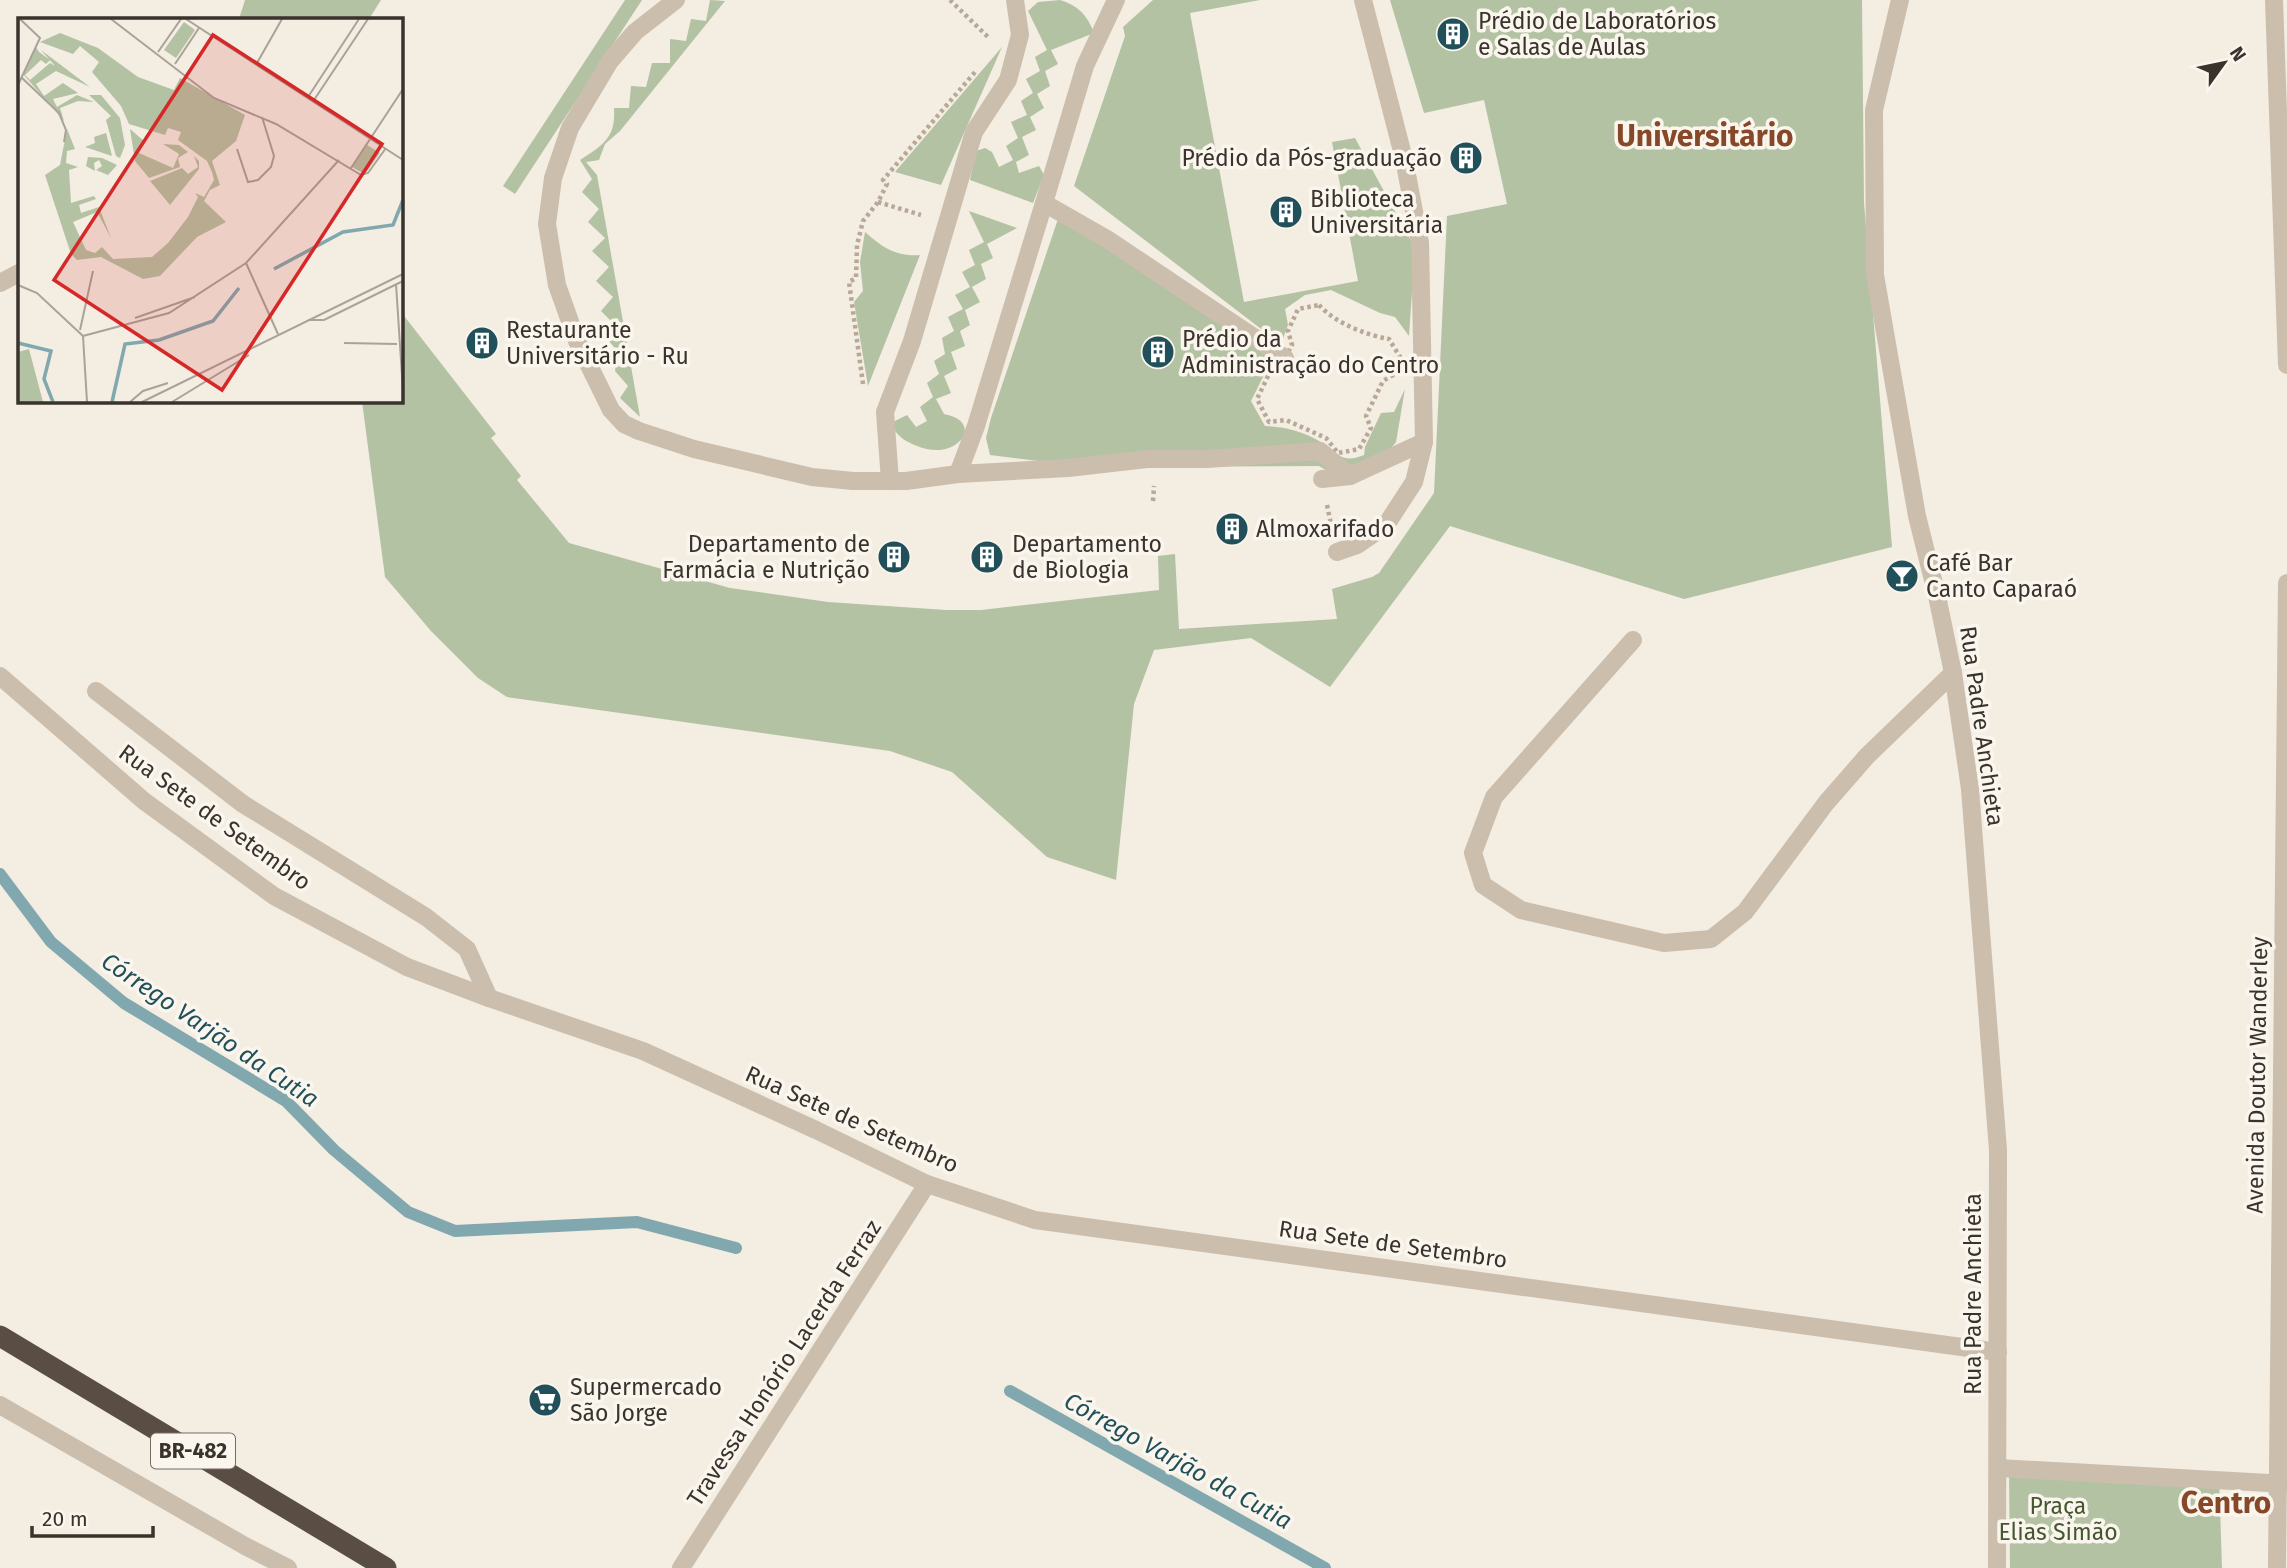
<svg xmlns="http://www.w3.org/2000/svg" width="2287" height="1568" font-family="'Fira Sans',sans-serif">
  <rect width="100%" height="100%" fill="#f3ede2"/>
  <g fill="#b3c2a2">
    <path d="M245 0H381L369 19H239Z"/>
    <path d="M625 0H642L515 194 503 186Z"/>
    <path d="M710 0 725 1 620 131 605 144 599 160 586 162 597 175 640 417 620 398 628 386 615 371 617 355H622L623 348H615L607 339 618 328 601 311 613 297 596 281 609 267 592 251 605 238 588 222 599 209 582 192 592 179 580 160C603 145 616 138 614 108H629L631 86 646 87 652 63H670V39L686 41 691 19 706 21Z"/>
    <path d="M1060 0C1078 5 1088 16 1094 33L1051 50 1058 64 1045 71 1050 86 1037 94 1044 108 1030 117 1036 130 1022 137 1029 155 1016 162 1019 173 1039 166 1044 175 1033 203 970 180 976 151 985 148 992 152 999 167 1013 160 1006 146 1018 138 1011 122 1027 115 1021 101 1033 93 1026 79 1040 71 1035 57 1047 50 1028 11 1038 2Z"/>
    <path d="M1153 0H1260L1190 13 1244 302 1358 281 1332 142 1355 138 1415 248 1409 336 1395 317 1380 313 1331 290 1305 295 1285 309 1288 325 1281 344 1074 186 1125 36 1123 27Z"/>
    <path d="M1390 0H1862L1864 203 1892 547 1684 599 1450 526 1330 687 1251 638 1154 650 1134 704 1116 880 1047 857 952 772 890 751 507 697 478 678 431 631 385 577 362 401H401V312L496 434 491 438 521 476 517 480 569 543 730 588 828 602 946 610H981L1159 590 1158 556 1175 554 1179 629 1337 619 1332 589 1372 577 1379 573 1434 493 1447 216 1507 204 1484 100 1424 113Z"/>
    <path d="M1002 47 941 185 895 172Z"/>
    <path d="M1061 210 1280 362 1276 369 1265 373 1251 401 1265 426C1284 427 1302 431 1319 441 1338 451 1339 465 1364 455L1365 447 1381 413 1394 412 1405 389 1396 442 1382 459 1343 480 1319 466 1087 467 990 455 986 438 991 418Z"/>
    <path d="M969 211 1017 228 987 244 993 258 981 264 986 279 972 287 980 302 965 310 970 325 960 331 965 346 951 352 957 369 944 376 951 393 936 399 944 414C987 422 956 463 917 446 905 441 898 437 892 426L895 421 907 415 916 427 927 421 920 407 933 397 927 383 939 374 934 361 945 354 942 338 954 331 948 317 963 309 955 295 970 287 962 272 975 265 969 250 984 242Z"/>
    <path d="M865 232C882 247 896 257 920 255L868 386 854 302 863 291 860 262Z"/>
    <path d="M2009 1469 2219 1477 2222 1568H2010Z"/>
  </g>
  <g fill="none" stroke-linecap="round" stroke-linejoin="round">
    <g stroke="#81a8af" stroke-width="12">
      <path d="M0 874 51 942 124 1003 286 1101 334 1150 408 1212 455 1231 637 1222 736 1248"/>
      <path d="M1010 1391 1325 1568"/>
    </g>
    <g stroke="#b7a898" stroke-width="4.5" stroke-dasharray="3.5 3.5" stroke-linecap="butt">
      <path d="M950 0 988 37"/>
      <path d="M878 202 921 215"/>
      <path d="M1319 305C1335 323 1366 335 1389 339L1400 357 1393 375 1383 381 1366 416 1371 428 1359 449 1338 453 1326 438 1286 420 1269 422 1257 399 1269 374 1285 358 1292 345 1288 331 1298 309Z"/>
      <path d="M863 384 849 282 856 278 857 245 863 221 878 202 887 184 883 180 975 72"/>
      <path d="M1153 501 1154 486"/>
      <path d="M1327 505 1331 524"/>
    </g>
    <g stroke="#cbbead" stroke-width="18">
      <path d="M676 0 635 32 610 61 570 128 553 178 547 224 557 285 577 341 611 410 624 424 639 431 694 449 812 477 853 481H906L958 474"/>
      <path d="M1116 0 1085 66 1044 203 1107 239 1285 358"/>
      <path d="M1900 0 1874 110 1875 275 1917 516 1937 596 1953 673 1970 789 1998 1150 1997 1568"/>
      <path d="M2274 0 2287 365"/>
      <path d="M1044 203 976 426 958 474 1068 468 1147 459H1207L1320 451 1350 476"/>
      <path d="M0 283 19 273"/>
      <path d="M1322 479 1350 476 1424 442"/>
      <path d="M890 481 885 412 912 341 974 132 1008 80 1020 35 1015 0"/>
      <path d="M1337 552 1357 545 1386 525 1414 482 1424 442 1420 243 1404 159 1363 0"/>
      <path d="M1633 640 1494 797 1473 853 1483 885 1521 910 1664 943 1711 939 1745 912 1826 803 1867 756 1953 673"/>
      <path d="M0 676 144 801 274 896 407 967 489 998 643 1051 816 1130 927 1184 1035 1220 1998 1352"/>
      <path d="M96 691 243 804 426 917 467 949 489 998"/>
      <path d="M0 1405 245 1546 288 1568"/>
      <path d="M1998 1468 2287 1484"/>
      <path d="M681 1568 927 1184"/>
      <path d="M2277 1568 2287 583"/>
    </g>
    <path stroke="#5a4d43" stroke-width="21" d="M0 1336 386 1568"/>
  </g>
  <defs>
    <symbol id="building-disc" viewBox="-11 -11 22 22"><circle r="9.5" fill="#22505a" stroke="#faf6ee"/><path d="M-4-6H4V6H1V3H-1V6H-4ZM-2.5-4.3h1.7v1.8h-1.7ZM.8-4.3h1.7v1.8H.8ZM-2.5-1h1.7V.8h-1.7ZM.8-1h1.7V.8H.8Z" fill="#fff"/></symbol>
    <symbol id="bar-disc" viewBox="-11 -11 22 22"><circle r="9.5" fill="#22505a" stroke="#faf6ee"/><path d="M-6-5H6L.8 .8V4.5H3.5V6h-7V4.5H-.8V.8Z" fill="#fff"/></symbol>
    <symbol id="supermarket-disc" viewBox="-11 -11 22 22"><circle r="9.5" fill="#22505a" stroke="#faf6ee"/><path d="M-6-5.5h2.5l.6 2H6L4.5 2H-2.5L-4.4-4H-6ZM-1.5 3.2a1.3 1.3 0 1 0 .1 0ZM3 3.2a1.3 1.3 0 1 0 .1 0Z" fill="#fff"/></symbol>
  </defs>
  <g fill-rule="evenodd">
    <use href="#building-disc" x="1434" y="15" width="38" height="38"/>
    <use href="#building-disc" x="1447" y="139" width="38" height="38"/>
    <use href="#building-disc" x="1267" y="193" width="38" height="38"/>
    <use href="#building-disc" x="463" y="324" width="38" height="38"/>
    <use href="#building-disc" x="1139" y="333" width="38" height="38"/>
    <use href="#building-disc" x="1213" y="510" width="38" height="38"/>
    <use href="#building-disc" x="875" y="538" width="38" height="38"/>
    <use href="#building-disc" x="968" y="538" width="38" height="38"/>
    <use href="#bar-disc" x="1883" y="557" width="38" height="38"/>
    <use href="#supermarket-disc" x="526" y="1381" width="38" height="38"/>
  </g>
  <g text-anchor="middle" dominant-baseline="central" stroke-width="7" stroke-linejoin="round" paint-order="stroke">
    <rect fill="#faf6ee" stroke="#746d66" stroke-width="2" x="151" y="1433.5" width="84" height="35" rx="5"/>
    <g font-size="21" font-weight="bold" fill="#3a322c">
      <text x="193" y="1451">BR-482</text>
    </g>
    <g font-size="23" fill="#3a322c" stroke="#faf6ee" text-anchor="start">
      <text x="1478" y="21">Prédio de Laboratórios<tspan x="1478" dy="26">e Salas de Aulas</tspan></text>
      <text x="1442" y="158" text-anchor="end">Prédio da Pós-graduação</text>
      <text x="1310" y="199">Biblioteca<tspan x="1310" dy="26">Universitária</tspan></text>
      <text x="506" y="330">Restaurante<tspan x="506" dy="26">Universitário - Ru</tspan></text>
      <text x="1182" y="339">Prédio da<tspan x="1182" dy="26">Administração do Centro</tspan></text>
      <text x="1256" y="529">Almoxarifado</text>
      <text x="870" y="544" text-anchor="end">Departamento de<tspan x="870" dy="26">Farmácia e Nutrição</tspan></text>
      <text x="1012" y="544">Departamento<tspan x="1012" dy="26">de Biologia</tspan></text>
      <text x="1926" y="563">Café Bar<tspan x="1926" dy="26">Canto Caparaó</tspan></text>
      <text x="570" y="1387">Supermercado<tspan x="570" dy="26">São Jorge</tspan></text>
    </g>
    <g font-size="23" fill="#3a322c" stroke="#faf6ee">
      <text transform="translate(1982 726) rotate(82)">Rua Padre Anchieta</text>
      <text transform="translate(215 817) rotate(36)">Rua Sete de Setembro</text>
      <text transform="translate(2257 1075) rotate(-89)">Avenida Doutor Wanderley</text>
      <text transform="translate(852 1119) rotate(24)">Rua Sete de Setembro</text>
      <text transform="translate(1393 1244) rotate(8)">Rua Sete de Setembro</text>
      <text transform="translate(1973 1294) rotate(-90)">Rua Padre Anchieta</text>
      <text transform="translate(784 1363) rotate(-57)">Travessa Honório Lacerda Ferraz</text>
    </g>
    <g font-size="23" fill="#455730" stroke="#faf6ee">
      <text x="2058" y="1506">Praça<tspan x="2058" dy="26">Elias Simão</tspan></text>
    </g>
    <g font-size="24" font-style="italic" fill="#22505a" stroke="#faf6ee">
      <text transform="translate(210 1030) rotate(34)">Córrego Varjão da Cutia</text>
      <text transform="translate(1178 1461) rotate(29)">Córrego Varjão da Cutia</text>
    </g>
    <g font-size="30" font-weight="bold" fill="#864828" stroke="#faf6ee">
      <text x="1705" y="136">Universitário</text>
      <text x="2226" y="1503">Centro</text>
    </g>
  </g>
  <g transform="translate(18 18)">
    <rect width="385" height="385" fill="#f3ede2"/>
    <path d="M166 4 177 12 158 40 146 32ZM42 15 80 30 120 59 156 72 162 60 227 97 218 123 194 143 202 167 192 172 186 183 208 204 179 219 142 258 125 261 83 239 59 242 53 236 27 157 42 147 49 111 57 131 49 133 48 145 60 149 51 152 53 185 76 178 78 181 61 187 63 195 81 189 93 220 79 194 55 204 68 232 77 235 84 229 95 241 134 239 150 225 170 199 180 179 177 175 186 179 196 162 194 154 189 143 160 122 163 114 150 110 147 117 111 106 103 88 74 54 81 44 62 28 55 36 22 24ZM18 29 21 34 32 42 28 46 23 42 7 57 12 62 32 45 37 48 23 32 72 69 38 53 18 66 26 78 45 65 60 75 35 81 39 89 59 77 76 84 60 83 42 90 46 103 5 56ZM71 77H83L102 100 107 127 102 140 98 138 88 102 93 98ZM112 111 126 123 121 135 155 150 161 136 145 126 161 127 170 134 160 140 162 149 131 160 117 143ZM88 115 94 138 67 129 77 125 76 119ZM349 127 362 135 347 156 334 149ZM176 138 181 143V151L152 187 132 163 164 150 170 156 180 149ZM70 139 84 140 99 147 90 157 78 152 84 148 81 142 76 145 77 153 68 148ZM11 331 25 384H0V334Z" fill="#b3c2a2"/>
    <path fill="none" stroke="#81a8af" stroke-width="3.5" d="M256 251 325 214 375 207 385 182M0 325 33 333 26 361 35 384M94 384 107 326 141 322 195 303 221 270"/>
    <path fill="none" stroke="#a9a299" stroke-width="2" d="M93 1 196 80 258 106 343 157 350 155 368 130M168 1 385 142M140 34 163 1M239 45 264 1M157 46 181 10M3 59 41 95 48 112 46 124M0 67 22 20 2 1M290 79 341 1M296 82 350 1M219 131 230 164 240 162 253 149 256 138 244 99M333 150 385 71M228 245 260 316M378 266 385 373M0 267 19 275 65 318M117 300 177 279M290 302H306L385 263M62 312 75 253M65 318 151 295 228 245 321 142M65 318 69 384M326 325 379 326M112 384 125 373 150 365M124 384 385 256M154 384 231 337"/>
    <path fill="#d62828" fill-opacity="0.15" stroke="#d62828" stroke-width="3.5" d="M195 17 364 126 204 372 36 262Z"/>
    <rect width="385" height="385" fill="none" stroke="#3a322c" stroke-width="3.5"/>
  </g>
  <g transform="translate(2224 63) rotate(57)" stroke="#faf6ee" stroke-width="5" paint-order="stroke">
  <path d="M0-5L12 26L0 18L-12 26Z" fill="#3a322c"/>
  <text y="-10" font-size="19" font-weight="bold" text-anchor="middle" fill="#3a322c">N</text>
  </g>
  <path d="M32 1526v10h121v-10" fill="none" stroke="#3a322c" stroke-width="3.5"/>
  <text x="42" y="1526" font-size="21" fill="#3a322c" stroke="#faf6ee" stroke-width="5" paint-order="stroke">20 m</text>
</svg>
